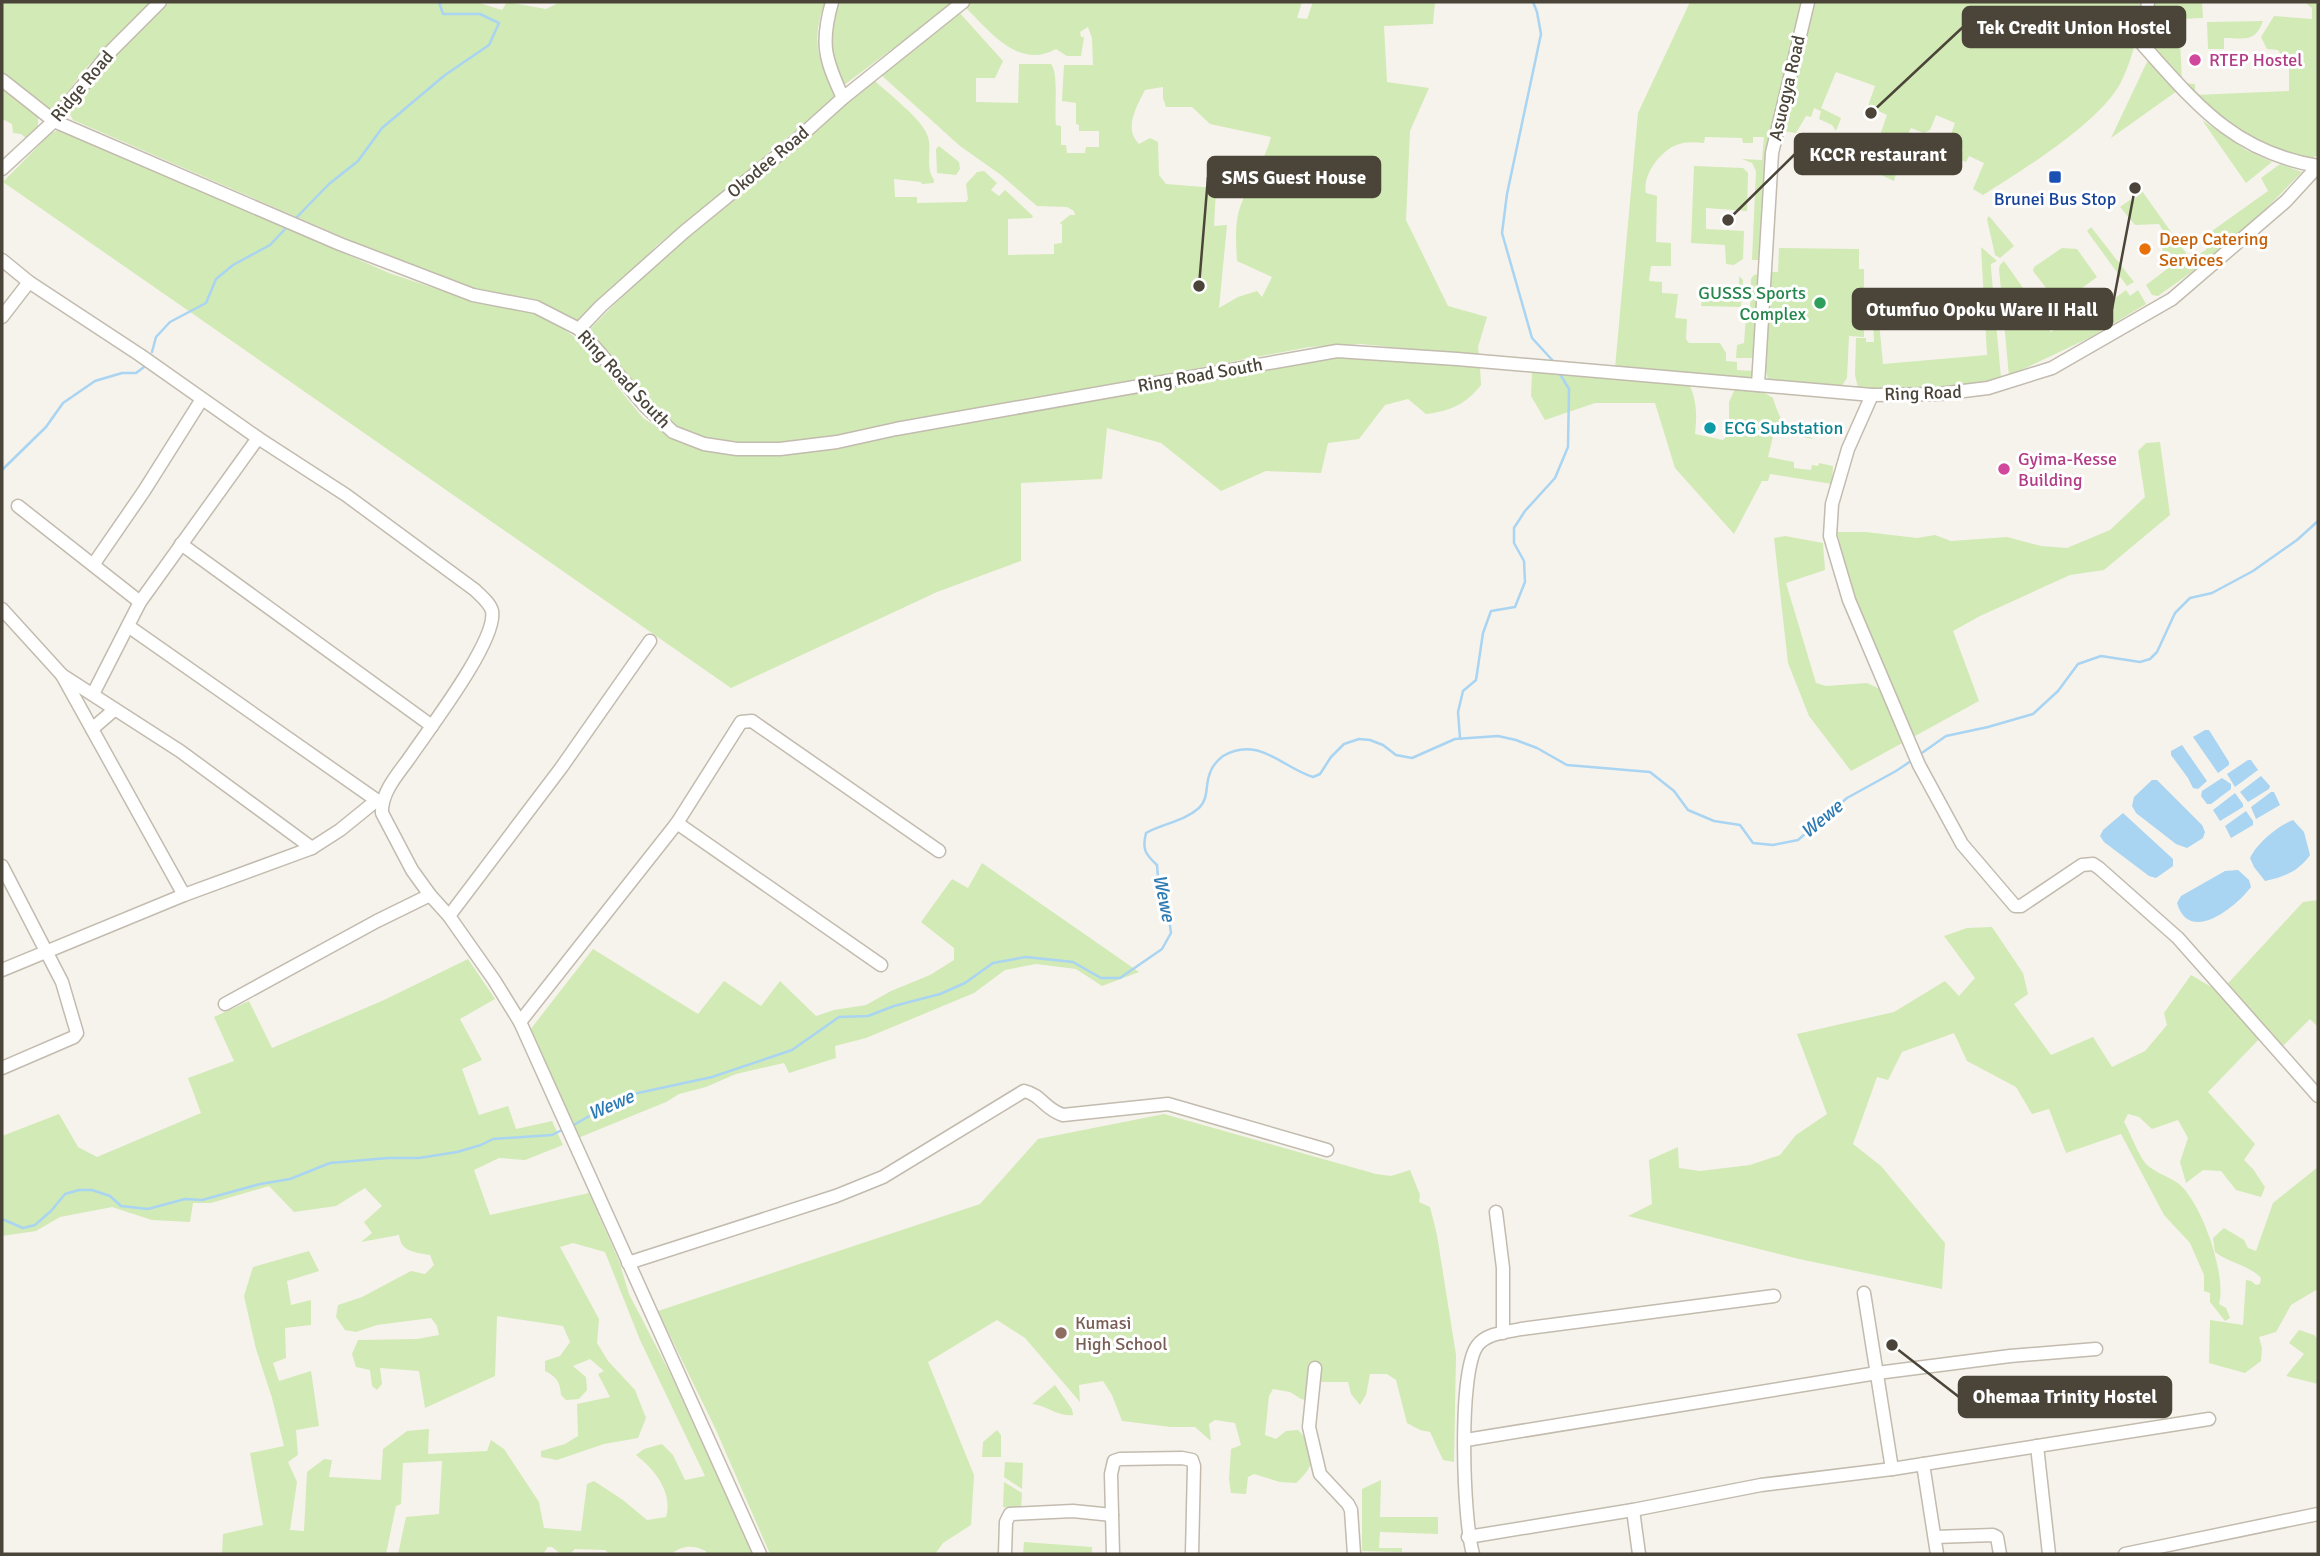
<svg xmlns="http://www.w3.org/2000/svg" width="2320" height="1556" font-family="Signika,sans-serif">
  <rect width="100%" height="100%" fill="#f6f3ec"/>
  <g fill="#d2eab5" fill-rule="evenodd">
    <path d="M2 2H153L82 72 55 112 36 101 2 74Z"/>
    <path d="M170 2H476L502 10 507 2 546 9 560 2H825C811 40 817 62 837 96L832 102 771 150 754 168 656 246 618 287 579 323 529 301 468 287 426 273 73 120 69 112 111 55Z"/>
    <path d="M836 2H955L844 85C824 52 830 38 836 2Z"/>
    <path d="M971 2H1302L1297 18 1307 19 1313 2H1435L1433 24 1384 26 1387 82 1429 88 1410 131 1406 220 1448 306 1487 317 1478 347 1479 356 1361 344 1309 347 831 438C780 442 717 455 671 424 641 404 615 364 591 336V328C678 238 778 161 874 80 887 93 923 119 928 137 932 151 925 168 934 180V183L922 184 921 182 894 179 895 197H917V203L966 202 968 199 966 184 977 172 984 171 997 183 991 190 999 196 1005 190 1033 216 1032 218 1008 219V255L1054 254V244L1062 243V225L1060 223 1070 215H1075L1074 211 1067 207 1037 206 1001 175 960 146 880 74 957 10 1003 61 995 78H976V102L1018 103 1019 64H1051C1059 73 1054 111 1056 125L1061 126V145H1066L1067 153H1085L1086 147H1099V131H1079V125L1076 124V103L1062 101 1064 65H1093L1092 38 1088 27 1080 32 1081 37H1084L1081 56H1067L1056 49C1018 70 990 31 965 7ZM1163 87V98L1166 107H1192L1210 124 1271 137C1265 161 1250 179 1242 202 1234 221 1236 241 1237 261L1272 277 1262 297 1257 291 1238 297 1219 308 1227 225 1214 226 1216 188 1166 184 1159 175 1158 142 1150 138 1139 144C1123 128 1137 106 1145 90Z"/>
    <path d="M1690 2H1801L1764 168 1760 260H1752L1756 171 1752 163 1742 159 1762 160 1764 137H1753V143H1743L1742 138 1705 137 1704 143C1694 142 1684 141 1674 146 1659 153 1642 176 1646 193L1657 196 1656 242 1671 243V266H1651L1649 281 1662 282V293L1678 294 1675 318 1687 319 1686 339 1689 343H1720L1726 353V361L1737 362V370L1753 371V379L1615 368 1638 113Z"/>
    <path d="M1812 2H2141C2139 28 2134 56 2122 80 2103 121 2021 171 1983 195L1973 189 1984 163 1969 156 1966 162 1959 159 1963 149 1948 143 1955 123 1936 115 1930 130 1924 133 1911 128 1895 162 1875 149 1887 115 1868 106 1875 86 1836 72 1821 108 1841 118 1836 131 1832 125 1819 119 1821 111 1814 108 1811 117 1806 116 1796 133 1784 131Z"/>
    <path d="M2155 2H2202L2203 18 2179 19 2182 83 2195 84V95L2289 91V66L2278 50 2267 49 2261 37 2274 16 2312 19V8L2304 2H2318L2317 156C2287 166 2229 129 2207 109 2187 90 2169 70 2152 50Z"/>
    <path d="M2263 21C2255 43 2244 38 2224 38V49H2208L2207 22Z"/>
    <path d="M2147 62 2152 63 2177 91 2111 138Z"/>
    <path d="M2 86 38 116V130L27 139 21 134 13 133 12 124 2 119Z"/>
    <path d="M2202 120 2246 150 2272 162 2246 183Z"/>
    <path d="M62 129 389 273 463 298 534 313 563 329 579 340 643 418 671 436 713 452 753 454 862 440 1336 358 1372 357 1480 367 1481 385C1466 404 1451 411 1426 414L1408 399 1385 405 1359 439 1328 443 1321 473 1266 471 1221 491 1161 443 1107 428 1102 479 1021 483V561L937 592 731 688 3 182 51 133Z"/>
    <path d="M939 146 959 162 960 169 956 175 937 173 936 149Z"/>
    <path d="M1873 153 1892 165 1891 169 1896 173 1894 181 1860 165 1862 159 1869 161Z"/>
    <path d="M2280 164 2302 172 2256 219 2210 259 2158 296 2152 295 2146 285 2171 266 2162 255 2163 243 2168 239 2159 224 2135 225 2120 207 2130 200 2132 202 2142 191 2191 260 2207 249 2202 238 2268 191 2261 178Z"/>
    <path d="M1694 166 1743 168 1748 173 1747 211 1706 208V229L1744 231 1743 259 1734 265 1726 264 1725 245 1691 243Z"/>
    <path d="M1989 216 2014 246 2000 258 1995 255 1987 219Z"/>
    <path d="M2091 227 2134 282 2127 286 2087 231Z"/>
    <path d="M1981 247 1997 261 1991 264V268L2001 378 1942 389 1858 388 1855 375 1856 338H1866V342H1874L1873 322H1879L1883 364 1987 355Z"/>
    <path d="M1779 248 1859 249V269H1864V337L1849 336 1847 378 1841 387 1768 380 1764 363 1769 272H1778Z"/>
    <path d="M2062 248 2077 249 2097 277 2066 300 2061 292 2053 297 2033 271 2034 267Z"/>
    <path d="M2004 261 2045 319 2043 320 2051 332 2109 292 2114 299 2126 290 2130 296 2138 290 2146 304 2091 337 2009 376 1999 269 2000 265Z"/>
    <path d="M1759 274 1754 358H1736L1737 345 1744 343 1746 316 1750 310 1751 279 1754 275Z"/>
    <path d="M1739 276 1743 280 1741 307 1701 306 1702 299 1739 286Z"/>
    <path d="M1532 372 1689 384C1697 401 1697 415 1695 434L1723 440 1729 434V402L1735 389 1763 392 1773 398C1782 427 1786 427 1814 439L1774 432 1768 457 1794 462V468L1811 470 1812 465 1818 466 1819 463 1833 466 1832 484 1770 474 1768 481H1762L1734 534 1675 468 1655 403H1595L1545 420 1531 396Z"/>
    <path d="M2160 442 2170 515 2104 570 2070 575 1980 616 1953 631 1979 701 1913 737 1853 599 1837 532H1866L1917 538 1935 535 1951 541 2007 537 2041 546 2067 548 2110 530 2145 497 2138 451 2146 443Z"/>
    <path d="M1785 536 1823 543 1825 570 1786 583 1816 683 1826 686 1867 683 1882 690 1906 741 1851 771 1809 716 1788 663 1774 538Z"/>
    <path d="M982 863 1139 972 1102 986 1076 969 1036 964 1005 970 974 993 866 1038 835 1046 836 1058 789 1073 784 1063 736 1074 706 1087 679 1094 666 1102 578 1138 530 1030 593 949 698 1014 724 981 761 1006 780 981 816 1016 834 1010 866 1005 891 991 930 975 954 960V948L921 922 952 879 968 888Z"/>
    <path d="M2318 900V1027L2310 1019 2280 1049 2265 1033 2208 1092 2255 1144 2244 1160 2253 1169 2265 1187 2261 1197 2236 1190 2221 1171 2203 1170 2186 1183 2180 1162 2188 1138 2178 1120 2152 1129 2139 1117 2128 1114 2124 1122C2130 1132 2139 1157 2147 1165 2156 1173 2170 1177 2179 1184 2202 1203 2227 1276 2219 1304L2226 1308 2230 1318 2225 1321 2210 1302V1293L2204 1291V1275L2190 1243 2164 1215 2121 1134 2066 1153 2049 1109 2032 1114 2016 1087 1967 1061 1954 1033 1902 1052 1888 1080 1877 1077 1853 1144 1881 1166 1945 1243 1942 1289 1799 1259 1628 1216 1652 1204 1649 1160 1678 1147 1679 1168 1700 1171 1750 1165 1780 1155 1796 1135 1827 1114 1797 1034 1894 1012 1945 981 1959 996 1975 978 1944 936 1967 928 1992 927 2023 973 2028 994 2014 1004 2051 1055 2093 1037 2112 1067 2145 1051 2167 1025 2164 1013 2191 975 2220 992 2303 902Z"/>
    <path d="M468 959 495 999 460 1019 482 1060 462 1069 479 1115 508 1106 516 1129 552 1121 563 1145 525 1160 499 1158 474 1170 490 1215 589 1193 619 1261 629 1294 671 1375 753 1554H706V1551C693 1545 683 1545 671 1554H609L605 1550 575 1549 570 1554H561L552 1547H548L543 1554H398L406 1517 439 1514 442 1461 403 1463 401 1504 396 1506 386 1554H222L223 1534 263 1525 250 1453 284 1446 272 1398 256 1349 244 1296 253 1267 309 1251 319 1271 287 1281 291 1305 311 1300V1325L285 1328 286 1358 273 1363 279 1381 311 1371 319 1426 296 1430 298 1455 288 1462 297 1482 290 1530 304 1531 307 1472 324 1459 332 1460 329 1477 381 1480 383 1449 407 1431 429 1429 428 1454 487 1451 491 1440 504 1449 539 1502 544 1528 581 1531 587 1484 594 1481 623 1500 647 1520 666 1517C673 1492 655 1470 636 1455L644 1449 662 1444 673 1455 685 1480 705 1476 640 1340 605 1252 573 1243 560 1247 599 1319 597 1343 608 1361 635 1390 646 1418 638 1438 604 1444 557 1460 541 1457V1451L565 1444 578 1436 577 1404 610 1397 598 1374 604 1371 590 1359 573 1366 586 1377 587 1390 579 1399 566 1400 561 1395C560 1382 557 1377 545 1371V1361L560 1356 570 1342 563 1326 497 1316 495 1376 425 1408 419 1371 380 1368 382 1384 377 1390 372 1386 370 1370 356 1367 352 1354 358 1340 417 1339 439 1335 437 1326 431 1318 377 1325 356 1332 345 1330 336 1317 338 1305 362 1297 411 1271 425 1274 434 1265 430 1255C414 1252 401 1252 399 1235L361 1242 372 1233 364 1222 382 1206 365 1188 336 1206 294 1212 269 1186 211 1203H193L190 1222 152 1220 112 1207 60 1217 36 1231 2 1236V1136L59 1114 78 1147 97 1157 201 1113 188 1078 234 1061 214 1017 249 1001 272 1048 384 1000Z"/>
    <path d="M1164 1114 1376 1174 1391 1176 1410 1170 1420 1195 1419 1202 1430 1207 1437 1235 1456 1355 1454 1462 1443 1460 1430 1432 1420 1430 1407 1423 1396 1380 1387 1374H1370L1366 1395 1360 1405 1351 1394 1348 1382H1320L1309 1401 1301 1399 1290 1392 1273 1389 1269 1396 1265 1435 1276 1439 1286 1431 1298 1430C1317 1450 1317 1465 1296 1483L1280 1482 1254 1474 1248 1477 1246 1494 1231 1493 1229 1479 1231 1449 1241 1445 1235 1423 1215 1420 1209 1424 1211 1441 1195 1427H1171L1122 1421 1112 1395 1103 1381 1079 1385 1080 1402 1025 1338 997 1320 928 1362 974 1475 971 1525 943 1543 935 1554H770L716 1430 658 1311 980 1204 1038 1139Z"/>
    <path d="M2318 1167V1292L2316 1290 2291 1305 2276 1332 2259 1337 2262 1348 2261 1361 2245 1373 2209 1363 2210 1320 2243 1325 2246 1280 2251 1281 2256 1285 2260 1284 2261 1278C2249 1265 2229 1263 2215 1252L2213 1238 2224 1228 2244 1240 2248 1248 2256 1251 2273 1203Z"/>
    <path d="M2299 1330 2314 1335 2318 1339V1384L2286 1376 2304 1354 2289 1343Z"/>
    <path d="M1055 1385 1072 1409 1073 1415C1057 1417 1047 1405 1032 1404Z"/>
    <path d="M997 1430 1001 1435V1457H982L983 1442Z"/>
    <path d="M1005 1462 1023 1463 1022 1489 1004 1477Z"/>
    <path d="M1381 1480 1380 1517H1438V1534L1380 1532 1379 1548H1402V1552L1362 1551V1489Z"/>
    <path d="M1004 1482 1022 1493 1021 1509 1003 1507Z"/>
    <path d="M1024 1542 1092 1547V1554H1023Z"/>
  </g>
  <g fill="#a9d4f2">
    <path d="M2205 730H2209L2229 762V765L2218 773 2193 737Z"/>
    <path d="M2182 745 2207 781 2198 789 2193 788 2188 778 2171 755V751Z"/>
    <path d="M2248 760H2251L2258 770 2235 787 2227 774Z"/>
    <path d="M2261 776 2270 786 2269 789 2248 802 2240 792Z"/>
    <path d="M2222 778 2231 784V789L2211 804H2207L2201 796 2202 791Z"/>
    <path d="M2152 780H2157L2202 825 2205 832 2203 838 2187 848 2176 844 2136 813 2132 806 2134 797Z"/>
    <path d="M2271 792H2274L2280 805 2256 819 2251 807Z"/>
    <path d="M2235 793 2243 804V807L2220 821 2213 810Z"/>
    <path d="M2246 811 2253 821V825L2231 838 2225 826Z"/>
    <path d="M2123 813 2173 859V866L2156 878 2149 876 2104 842 2100 836 2103 830Z"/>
    <path d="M2293 820 2304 832 2310 855C2299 871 2284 877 2265 881L2254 867 2250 858C2257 843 2278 826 2293 820Z"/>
    <path d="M2238 870 2249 880 2251 887C2236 907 2189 945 2177 903L2181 896 2225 871Z"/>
  </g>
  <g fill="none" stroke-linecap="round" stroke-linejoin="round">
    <g stroke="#a9d4f2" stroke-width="2.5">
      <path d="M1533 2 1537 12 1541 34 1507 194 1502 233 1532 338 1554 362"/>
      <path d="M295 219 329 184 358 161 382 128 445 75 489 45 499 23 480 14H443L439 2"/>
      <path d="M152 352 156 337 170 322 206 303 216 279 233 265 270 245 288 226"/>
      <path d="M2 470 46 427 63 403 95 381 122 373H136L144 367"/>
      <path d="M1460 738 1458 712 1463 691 1476 680 1483 633 1491 611 1515 607 1525 582 1524 561 1514 543V528L1525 511 1555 478 1568 447 1569 389 1560 374"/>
      <path d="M1919 755 1946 736 1988 727 2033 714 2058 691 2078 664 2101 656 2140 662 2150 659 2157 652 2175 613 2190 598 2212 593 2253 571 2297 540 2318 521"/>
      <path d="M572 1126 624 1096 712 1077 792 1050 839 1017 868 1016 894 1006 940 994 965 983 993 963 1026 957 1073 962 1101 978H1120L1162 949 1171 933 1168 912 1159 891 1157 865C1145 854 1142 849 1146 833 1164 823 1183 822 1199 808 1209 799 1205 784 1210 773 1212 766 1218 760 1223 756 1258 735 1283 768 1313 777L1320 774 1331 757 1344 744 1359 739 1370 740 1383 745 1396 755 1412 758 1455 739 1498 736 1516 740 1537 748 1567 765 1650 772 1674 791 1688 810 1714 821 1740 825 1753 843 1773 845 1798 840 1847 798 1896 771 1911 761"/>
      <path d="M2 1219 23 1228 35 1225 51 1211 65 1194 79 1190H92L110 1196 121 1206 148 1209 185 1199 202 1200 260 1184 290 1179 330 1163 388 1158H419L457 1152 481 1145 493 1139 552 1135 562 1130"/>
    </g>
    <defs>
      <g id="minor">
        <path d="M832 2C820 44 825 59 843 98"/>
        <path d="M2148 2 2143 45C2197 105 2234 152 2318 166"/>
        <path d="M2 80 54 121 340 244 473 295 536 307 579 329 646 407 673 432 704 444 737 449H780L837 442 896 429 1337 351 1457 359 1872 395 1939 394 1988 388 2052 368 2172 299 2286 201 2318 166"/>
        <path d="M2 169 54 121 110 52 160 2"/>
        <path d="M2 260 29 282 140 355 258 438 346 495 475 590C481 596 490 603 492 611 498 640 426 733 408 760 397 775 381 793 382 813L412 870 430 895 449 916 494 980 520 1022 760 1554"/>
        <path d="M2 317 29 282"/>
        <path d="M579 329 601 306 684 232 794 142 843 98 963 2"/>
        <path d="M1758 385 1772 153 1808 2"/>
        <path d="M1872 395 1848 449 1832 504 1830 536 1849 600 1919 765 1962 844 2015 906H2021L2082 865 2093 864 2099 868 2178 938 2318 1096"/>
        <path d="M18 506 140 602"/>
        <path d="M181 544 432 726"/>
        <path d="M93 565 144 491 202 399"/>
        <path d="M2 609 62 675"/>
        <path d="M128 626 382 804"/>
        <path d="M93 694 140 602 258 438"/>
        <path d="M92 729 114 710"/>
        <path d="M677 823 881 965"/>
        <path d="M2 866 62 982 77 1033 74 1037 2 1068"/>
        <path d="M184 895 62 675 180 751 312 848"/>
        <path d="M449 916 561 768 650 641"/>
        <path d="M2 970 184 895 312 848 340 830 377 800"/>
        <path d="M225 1004 377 921 430 895"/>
        <path d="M520 1022 677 823 741 722 752 721 939 851"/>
        <path d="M1496 1212 1503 1268V1333"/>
        <path d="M628 1263 836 1196 883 1177 1024 1091C1042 1095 1044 1109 1063 1115L1168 1104 1327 1150"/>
        <path d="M1864 1293 1892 1469"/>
        <path d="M1315 1368 1309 1427 1320 1474 1348 1504 1351 1510 1354 1554"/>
        <path d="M1466 1440 1877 1373 2010 1356 2096 1349"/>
        <path d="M2037 1446 2049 1554"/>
        <path d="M1923 1464 1937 1554"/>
        <path d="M1633 1510 1639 1554"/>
        <path d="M1468 1537 1633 1510 1761 1485 1892 1469 2209 1419"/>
        <path d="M1935 1537 1993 1535 1997 1537 2000 1554"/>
        <path d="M1005 1554 1006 1522 1010 1514 1073 1511 1112 1515"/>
        <path d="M1113 1554 1111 1474 1114 1461 1120 1459 1182 1458 1192 1460 1194 1466 1192 1554"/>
        <path d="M1473 1554C1463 1519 1458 1374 1477 1346 1486 1333 1507 1332 1521 1329L1774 1296"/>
        <path d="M2125 1554 2318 1514"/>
      </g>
    </defs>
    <use href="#minor" stroke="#c2bbae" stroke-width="15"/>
    <use href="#minor" stroke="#fff" stroke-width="12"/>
  </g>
  <g fill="#d1479c" stroke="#fff" stroke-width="2.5">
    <circle cx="2195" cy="60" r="7"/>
    <circle cx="2004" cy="469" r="7"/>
  </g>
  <rect fill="#1a4fb4" stroke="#fff" stroke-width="2.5" x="2048" y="170" width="14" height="14" rx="3.5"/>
  <circle fill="#e8710a" stroke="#fff" stroke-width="2.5" cx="2145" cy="249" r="7"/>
  <circle fill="#2e9e5b" stroke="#fff" stroke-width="2.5" cx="1820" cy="303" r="7"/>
  <circle fill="#0f9aa8" stroke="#fff" stroke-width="2.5" cx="1710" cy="428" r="7"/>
  <circle fill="#8d6e63" stroke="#fff" stroke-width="2.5" cx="1061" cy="1333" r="7"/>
  <g text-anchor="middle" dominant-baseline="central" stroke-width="6" stroke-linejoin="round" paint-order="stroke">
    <g font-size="18" fill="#b23c85" stroke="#fff" text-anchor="start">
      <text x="2209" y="60">RTEP Hostel</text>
      <text x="2018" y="459">Gyima-Kesse<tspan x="2018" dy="21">Building</tspan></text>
    </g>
    <g font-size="18" fill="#4b4439" stroke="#fff">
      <text transform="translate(82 86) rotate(-50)">Ridge Road</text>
      <text transform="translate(1787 88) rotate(-77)">Asuogya Road</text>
      <text transform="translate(768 162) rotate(-40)">Okodee Road</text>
      <text transform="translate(1200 375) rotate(-10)">Ring Road South</text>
      <text transform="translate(624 379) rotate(47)">Ring Road South</text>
      <text transform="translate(1923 393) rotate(-2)">Ring Road</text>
    </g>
    <g font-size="18" fill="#164399" stroke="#fff">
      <text x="2055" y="199">Brunei Bus Stop</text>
    </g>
    <g font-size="18" fill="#c56008" stroke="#fff" text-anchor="start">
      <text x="2159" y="239">Deep Catering<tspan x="2159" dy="21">Services</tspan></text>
    </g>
    <g font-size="18" fill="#27864d" stroke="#fff" text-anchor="end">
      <text x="1806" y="293">GUSSS Sports<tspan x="1806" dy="21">Complex</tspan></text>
    </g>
    <g font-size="18" fill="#0d838f" stroke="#fff" text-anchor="start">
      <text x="1724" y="428">ECG Substation</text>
    </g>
    <g font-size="18" fill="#785e54" stroke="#fff" text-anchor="start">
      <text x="1075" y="1323">Kumasi<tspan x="1075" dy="21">High School</tspan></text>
    </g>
    <g font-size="19" font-style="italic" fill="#2e7ab2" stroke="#fff">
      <text transform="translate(1822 819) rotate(-40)">Wewe</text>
      <text transform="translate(1164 898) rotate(78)">Wewe</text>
      <text transform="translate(611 1105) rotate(-24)">Wewe</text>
    </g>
  </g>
  <path fill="none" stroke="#4b4439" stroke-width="2.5" d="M1871 113L1963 27M1728 220L1795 154M1199 286L1208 177M2135 188L2112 309M1892 1345L1959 1397"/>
  <g fill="#4b4439" stroke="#fff" stroke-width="2.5">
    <circle cx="1871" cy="113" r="7"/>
    <circle cx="1728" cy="220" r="7"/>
    <circle cx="1199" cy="286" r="7"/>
    <circle cx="2135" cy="188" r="7"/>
    <circle cx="1892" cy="1345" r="7"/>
  </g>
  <g fill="#4b4439" stroke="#4b4439" stroke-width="2.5">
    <rect x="1963" y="7" width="222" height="40" rx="7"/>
    <rect x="1795" y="134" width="166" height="40" rx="7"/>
    <rect x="1208" y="157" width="172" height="40" rx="7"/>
    <rect x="1853" y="289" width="259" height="40" rx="7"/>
    <rect x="1959" y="1377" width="212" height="40" rx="7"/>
  </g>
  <g font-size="19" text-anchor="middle" font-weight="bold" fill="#fff">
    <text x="2074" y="34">Tek Credit Union Hostel</text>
    <text x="1878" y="161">KCCR restaurant</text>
    <text x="1294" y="184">SMS Guest House</text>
    <text x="1982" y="316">Otumfuo Opoku Ware II Hall</text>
    <text x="2065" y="1403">Ohemaa Trinity Hostel</text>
  </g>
  <rect width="2320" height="1556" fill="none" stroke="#4b4439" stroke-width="7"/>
</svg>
